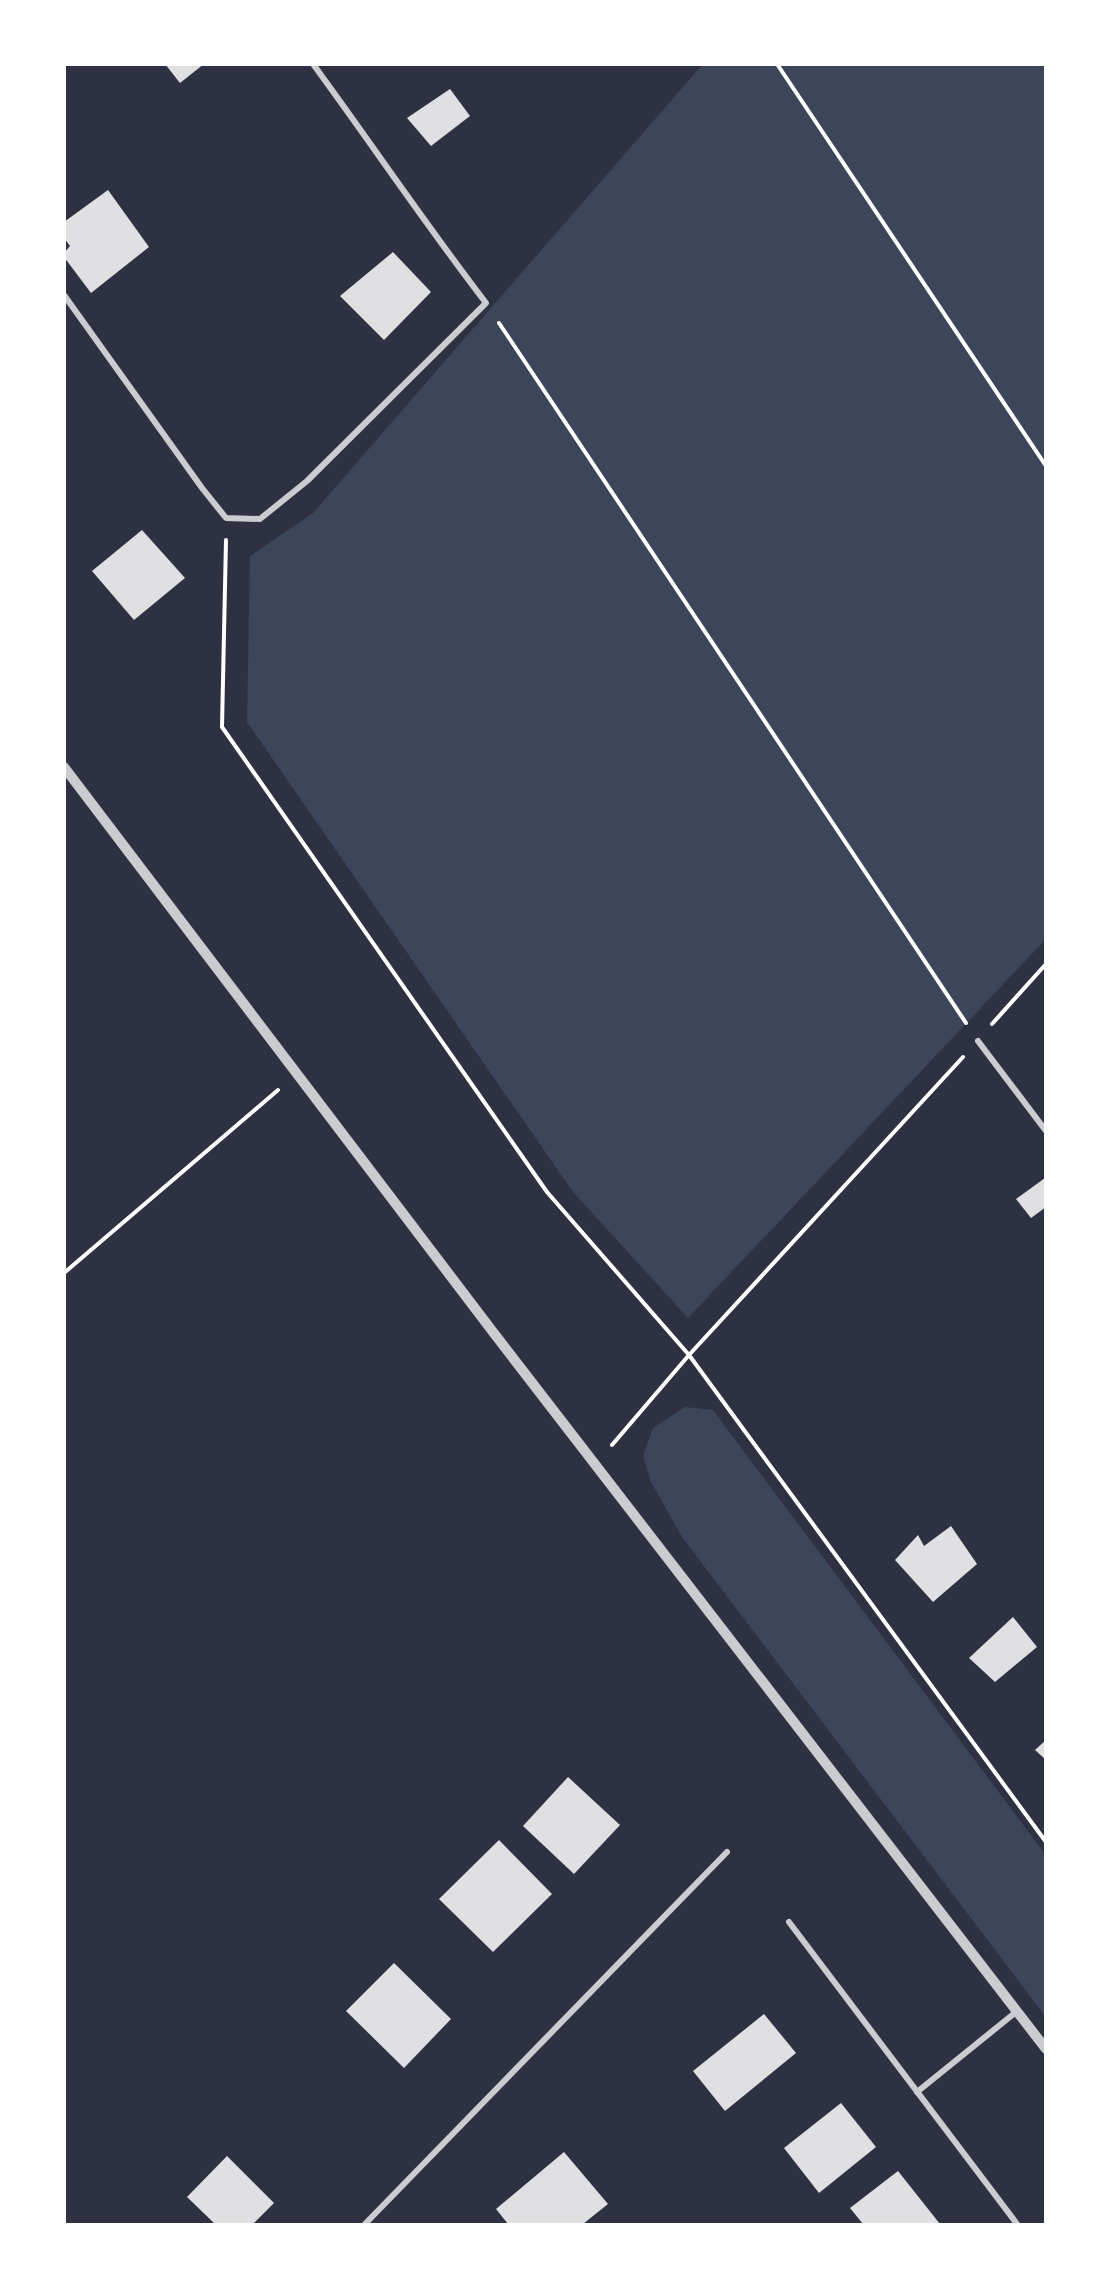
<svg xmlns="http://www.w3.org/2000/svg" width="1110" height="2289" font-family="'Roboto Condensed',sans-serif">
  <rect width="100%" height="100%" fill="#2d3142"/>
  <g fill="#3c4559">
    <path d="M702 65H1045V940L688 1318 573 1192 247 722 250 556 313 513Z"/>
    <path d="M685 1407 713 1410 1045 1854V2016L682 1537 651 1482 643 1456 653 1428Z"/>
  </g>
  <g fill="#e0e0e3">
    <path d="M165 64H204L180 83Z"/>
    <path d="M450 89 470 116 431 146 407 118Z"/>
    <path d="M108 190 149 247 91 293 64 257V253L70 246 64 238V222Z"/>
    <path d="M393 252 431 292 384 340 340 296Z"/>
    <path d="M142 530 185 578 134 620 92 571Z"/>
    <path d="M1045 1178 1046 1207 1031 1218 1016 1199Z"/>
    <path d="M951 1526 977 1564 933 1602 895 1560 918 1535 924 1546Z"/>
    <path d="M1013 1617 1037 1647 995 1682 969 1658Z"/>
    <path d="M1046 1740V1760L1035 1750Z"/>
    <path d="M568 1777 620 1825 574 1874 523 1826Z"/>
    <path d="M499 1840 552 1894 493 1952 439 1899Z"/>
    <path d="M394 1963 451 2019 404 2068 346 2011Z"/>
    <path d="M764 2014 796 2053 725 2111 693 2071Z"/>
    <path d="M841 2103 876 2147 819 2193 784 2148Z"/>
    <path d="M564 2152 608 2204 583 2224H508L496 2209Z"/>
    <path d="M227 2156 274 2203 253 2224H215L187 2197Z"/>
    <path d="M898 2171 940 2224H863L850 2208Z"/>
  </g>
  <g fill="none" stroke-linecap="round" stroke-linejoin="round">
    <g stroke="#fff" stroke-width="4">
      <path d="M777 64 1046 466"/>
      <path d="M499 323 966 1023"/>
      <path d="M226 540 222 727 547 1192 689 1355 1046 1842"/>
      <path d="M992 1024 1046 964"/>
      <path d="M64 1273 278 1090"/>
      <path d="M612 1445 689 1355 963 1057"/>
    </g>
    <g stroke="#caccd0" stroke-width="6">
      <path d="M64 295 202 488 226 518 260 519 307 481 486 303C426 225 371 143 313 64"/>
      <path d="M978 1041 1046 1131"/>
      <path d="M789 1922 1017 2224"/>
      <path d="M917 2092 1016 2012"/>
      <path d="M365 2224 727 1852"/>
    </g>
    <path stroke="#caccd0" stroke-width="10" d="M64 767 493 1332 1046 2049"/>
  </g>
  <rect width="1110" height="2289" fill="none" stroke="#ffffff" stroke-width="132"/>
</svg>
